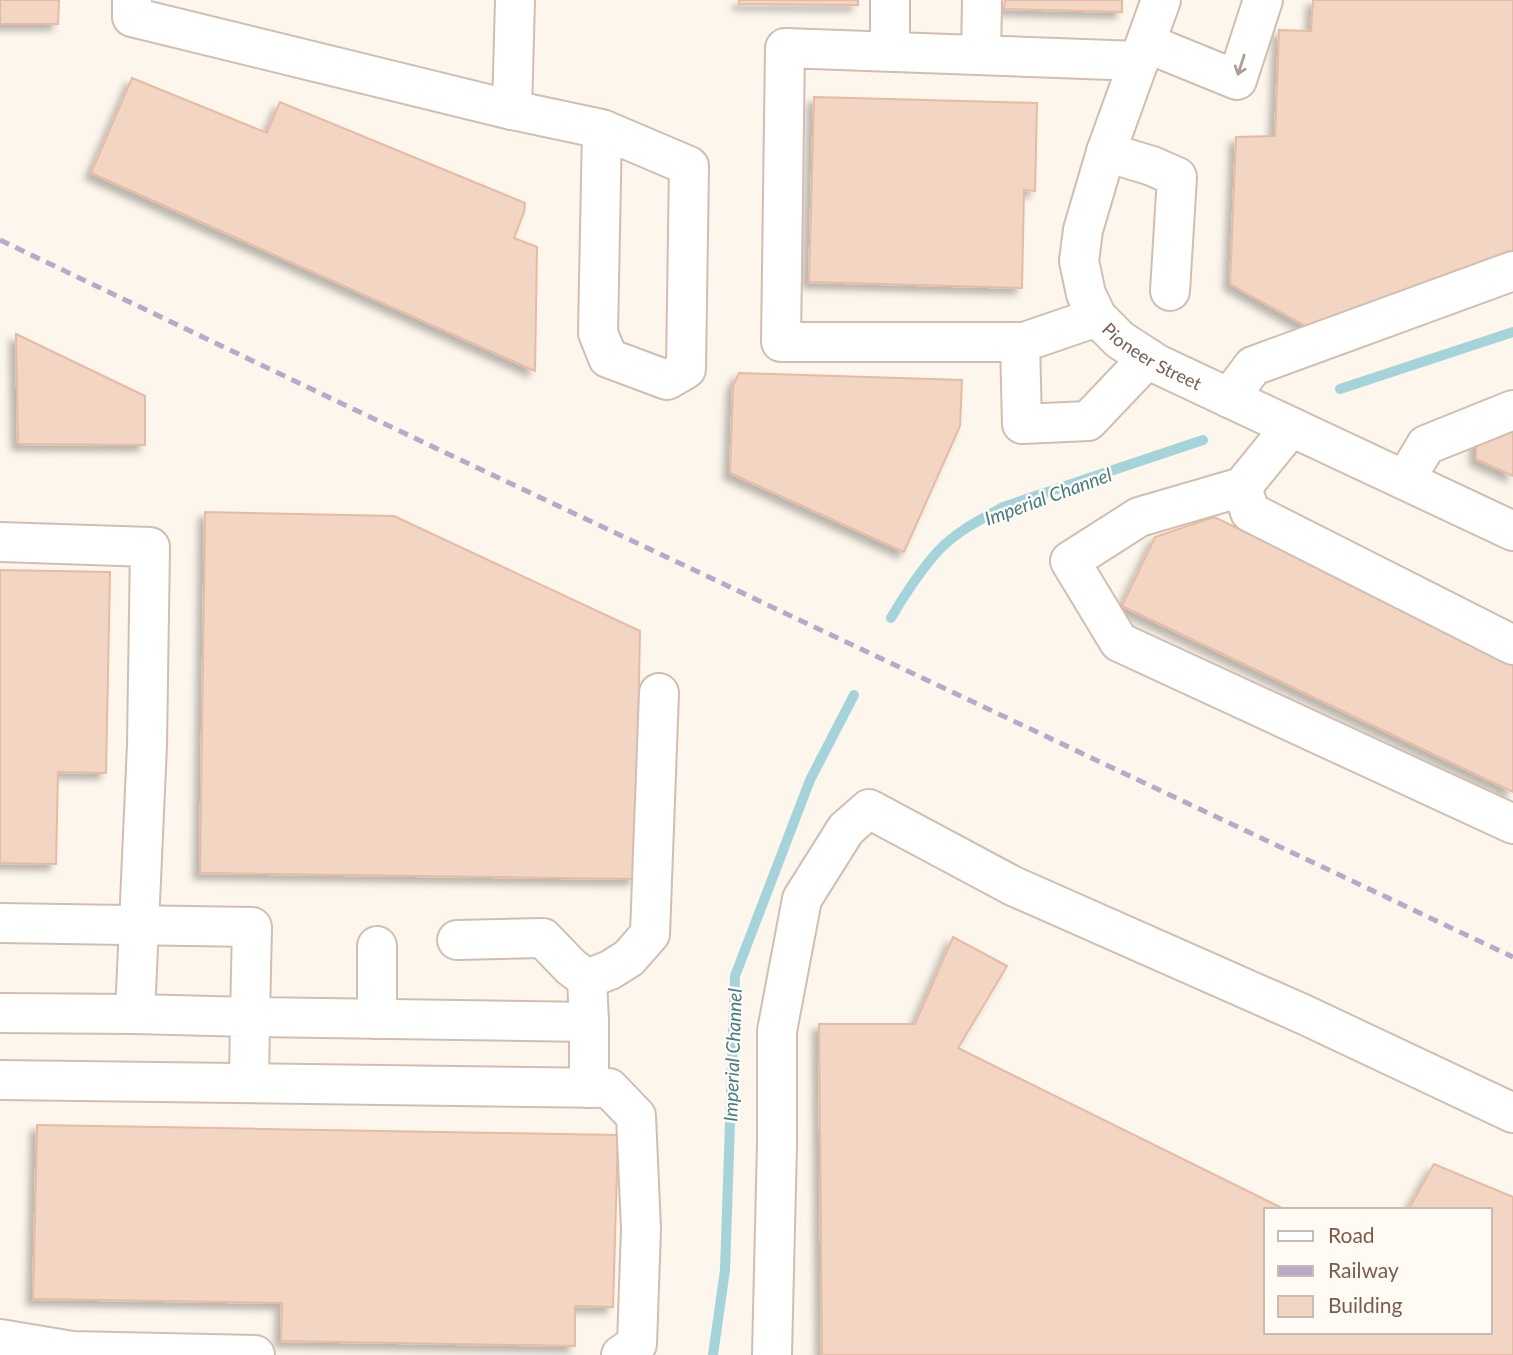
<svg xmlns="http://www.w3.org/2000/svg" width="1513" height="1355" font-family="Lato,sans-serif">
  <defs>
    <filter id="shadow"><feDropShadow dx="-6" dy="6" stdDeviation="3.5" flood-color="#0004"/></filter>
  </defs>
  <rect width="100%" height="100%" fill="#fdf6ec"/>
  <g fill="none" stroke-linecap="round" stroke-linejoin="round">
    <g stroke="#a5d3da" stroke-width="10">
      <path d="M1340 389 1513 332"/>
      <path d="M891 618C905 594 920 571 939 550 956 532 981 519 1003 507L1203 440"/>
      <path d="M713 1355 725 1270 735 976 810 780 854 695"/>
    </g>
  </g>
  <g fill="#f3d5c3" stroke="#e6bba3" stroke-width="2" filter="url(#shadow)">
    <path d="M0 0H59L58 24H0Z"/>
    <path d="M739 0H858V5L739 4Z"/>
    <path d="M1005 0H1122V12L1004 9Z"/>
    <path d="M1313 0H1513V261L1311 329 1230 284 1236 137 1275 136 1279 30 1311 31Z"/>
    <path d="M132 78 267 133 280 102 525 203 524 212 514 238 537 247 535 371 91 173Z"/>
    <path d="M814 97 1037 103 1035 191 1024 190 1022 288 809 282Z"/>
    <path d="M16 334 145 396V445L18 444Z"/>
    <path d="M739 373 962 380 960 426 904 552 730 473 733 386Z"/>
    <path d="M1513 420V476L1476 459V430Z"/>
    <path d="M205 512 394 516 640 631 635 879 200 873Z"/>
    <path d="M1214 517 1513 660V792L1122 606 1155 537Z"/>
    <path d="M0 570 110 572 106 773 58 772 56 864 0 863Z"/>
    <path d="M953 937 1007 966 958 1048 1286 1210H1266V1332H1490V1210H1408L1434 1164 1513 1197V1355H822L819 1024H915Z"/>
    <path d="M37 1125 618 1135 613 1307 575 1306V1346L281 1341 282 1303 33 1299Z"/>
  </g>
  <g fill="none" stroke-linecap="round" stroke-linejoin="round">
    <defs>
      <g id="minor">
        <path d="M132 0V17L512 110 602 129 598 333 608 358 667 380 686 369 689 166 602 129"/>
        <path id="s1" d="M1161 0 1106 152 1083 230 1079 261 1086 294 1097 317 1120 340 1157 364 1513 531"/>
        <path d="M1146 43 1237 80 1263 0"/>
        <path d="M890 51V0"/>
        <path d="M981 55 982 0"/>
        <path d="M512 110 515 0"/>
        <path d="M1106 152 1152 166 1177 177 1170 291"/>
        <path d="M1097 317 1024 342H781L785 48 1139 61"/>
        <path d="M1020 342 1022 424 1088 421 1148 358"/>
        <path d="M1229 398 1253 366 1513 271"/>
        <path d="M1291 427 1242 487 1139 517 1070 561 1119 642 1513 824"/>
        <path d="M1405 480 1426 445 1513 410"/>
        <path d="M1242 487 1250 512 1513 645"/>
        <path d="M0 542 150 547 147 745 135 1014 0 1013"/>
        <path d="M0 923 252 927 250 1017 589 1022V1088"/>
        <path d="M457 940 543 938 571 967 587 979"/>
        <path d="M377 946V1019"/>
        <path d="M135 1014 250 1017 249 1083"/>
        <path d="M589 1022 587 979 610 970 629 958 650 934 659 693"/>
        <path d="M0 1080 609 1088 636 1116 641 1229 637 1344 621 1355"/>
        <path d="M0 1339 72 1351 255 1355"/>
        <path d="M772 1355 777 1143V1031L802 899 846 829 869 809 1013 886 1305 1015 1513 1113"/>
      </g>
    </defs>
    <use href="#minor" stroke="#d1beb0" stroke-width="42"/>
    <use href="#minor" stroke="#fff" stroke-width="38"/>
    <path stroke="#b9a8c9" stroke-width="5" stroke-dasharray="10 7" stroke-linecap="butt" d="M0 240 370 417 1513 957"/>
  </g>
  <defs><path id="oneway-shaft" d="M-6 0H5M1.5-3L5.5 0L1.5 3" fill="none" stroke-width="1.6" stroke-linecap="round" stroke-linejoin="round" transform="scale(1.75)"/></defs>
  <use stroke="#af9d94" href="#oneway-shaft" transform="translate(1241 65) rotate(108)"/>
  <g text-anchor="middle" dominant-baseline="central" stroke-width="5" stroke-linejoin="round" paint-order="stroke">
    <g font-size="18" fill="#7a5c4d" stroke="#fffaf3">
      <text stroke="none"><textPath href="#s1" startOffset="402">Pioneer Street</textPath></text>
    </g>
    <g font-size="19" font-style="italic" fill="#437c86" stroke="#fffaf3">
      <text transform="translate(1048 496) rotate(-20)">Imperial Channel</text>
      <text transform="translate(732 1055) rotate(-88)">Imperial Channel</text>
    </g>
  </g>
  <rect x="1264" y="1208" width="228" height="126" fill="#fffaf3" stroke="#cabbb1" stroke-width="2"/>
  <rect x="1278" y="1231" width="35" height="10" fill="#ffffff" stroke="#cabbb1" stroke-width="2"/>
  <text x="1328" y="1243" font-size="21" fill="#7a5c4d">Road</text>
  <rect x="1278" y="1266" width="35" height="10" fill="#b9a8c9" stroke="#cabbb1" stroke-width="2"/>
  <text x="1328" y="1278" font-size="21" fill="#7a5c4d">Railway</text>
  <rect x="1278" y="1296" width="35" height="21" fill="#f3d5c3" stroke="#cabbb1" stroke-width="2"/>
  <text x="1328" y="1313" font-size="21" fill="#7a5c4d">Building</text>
</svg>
